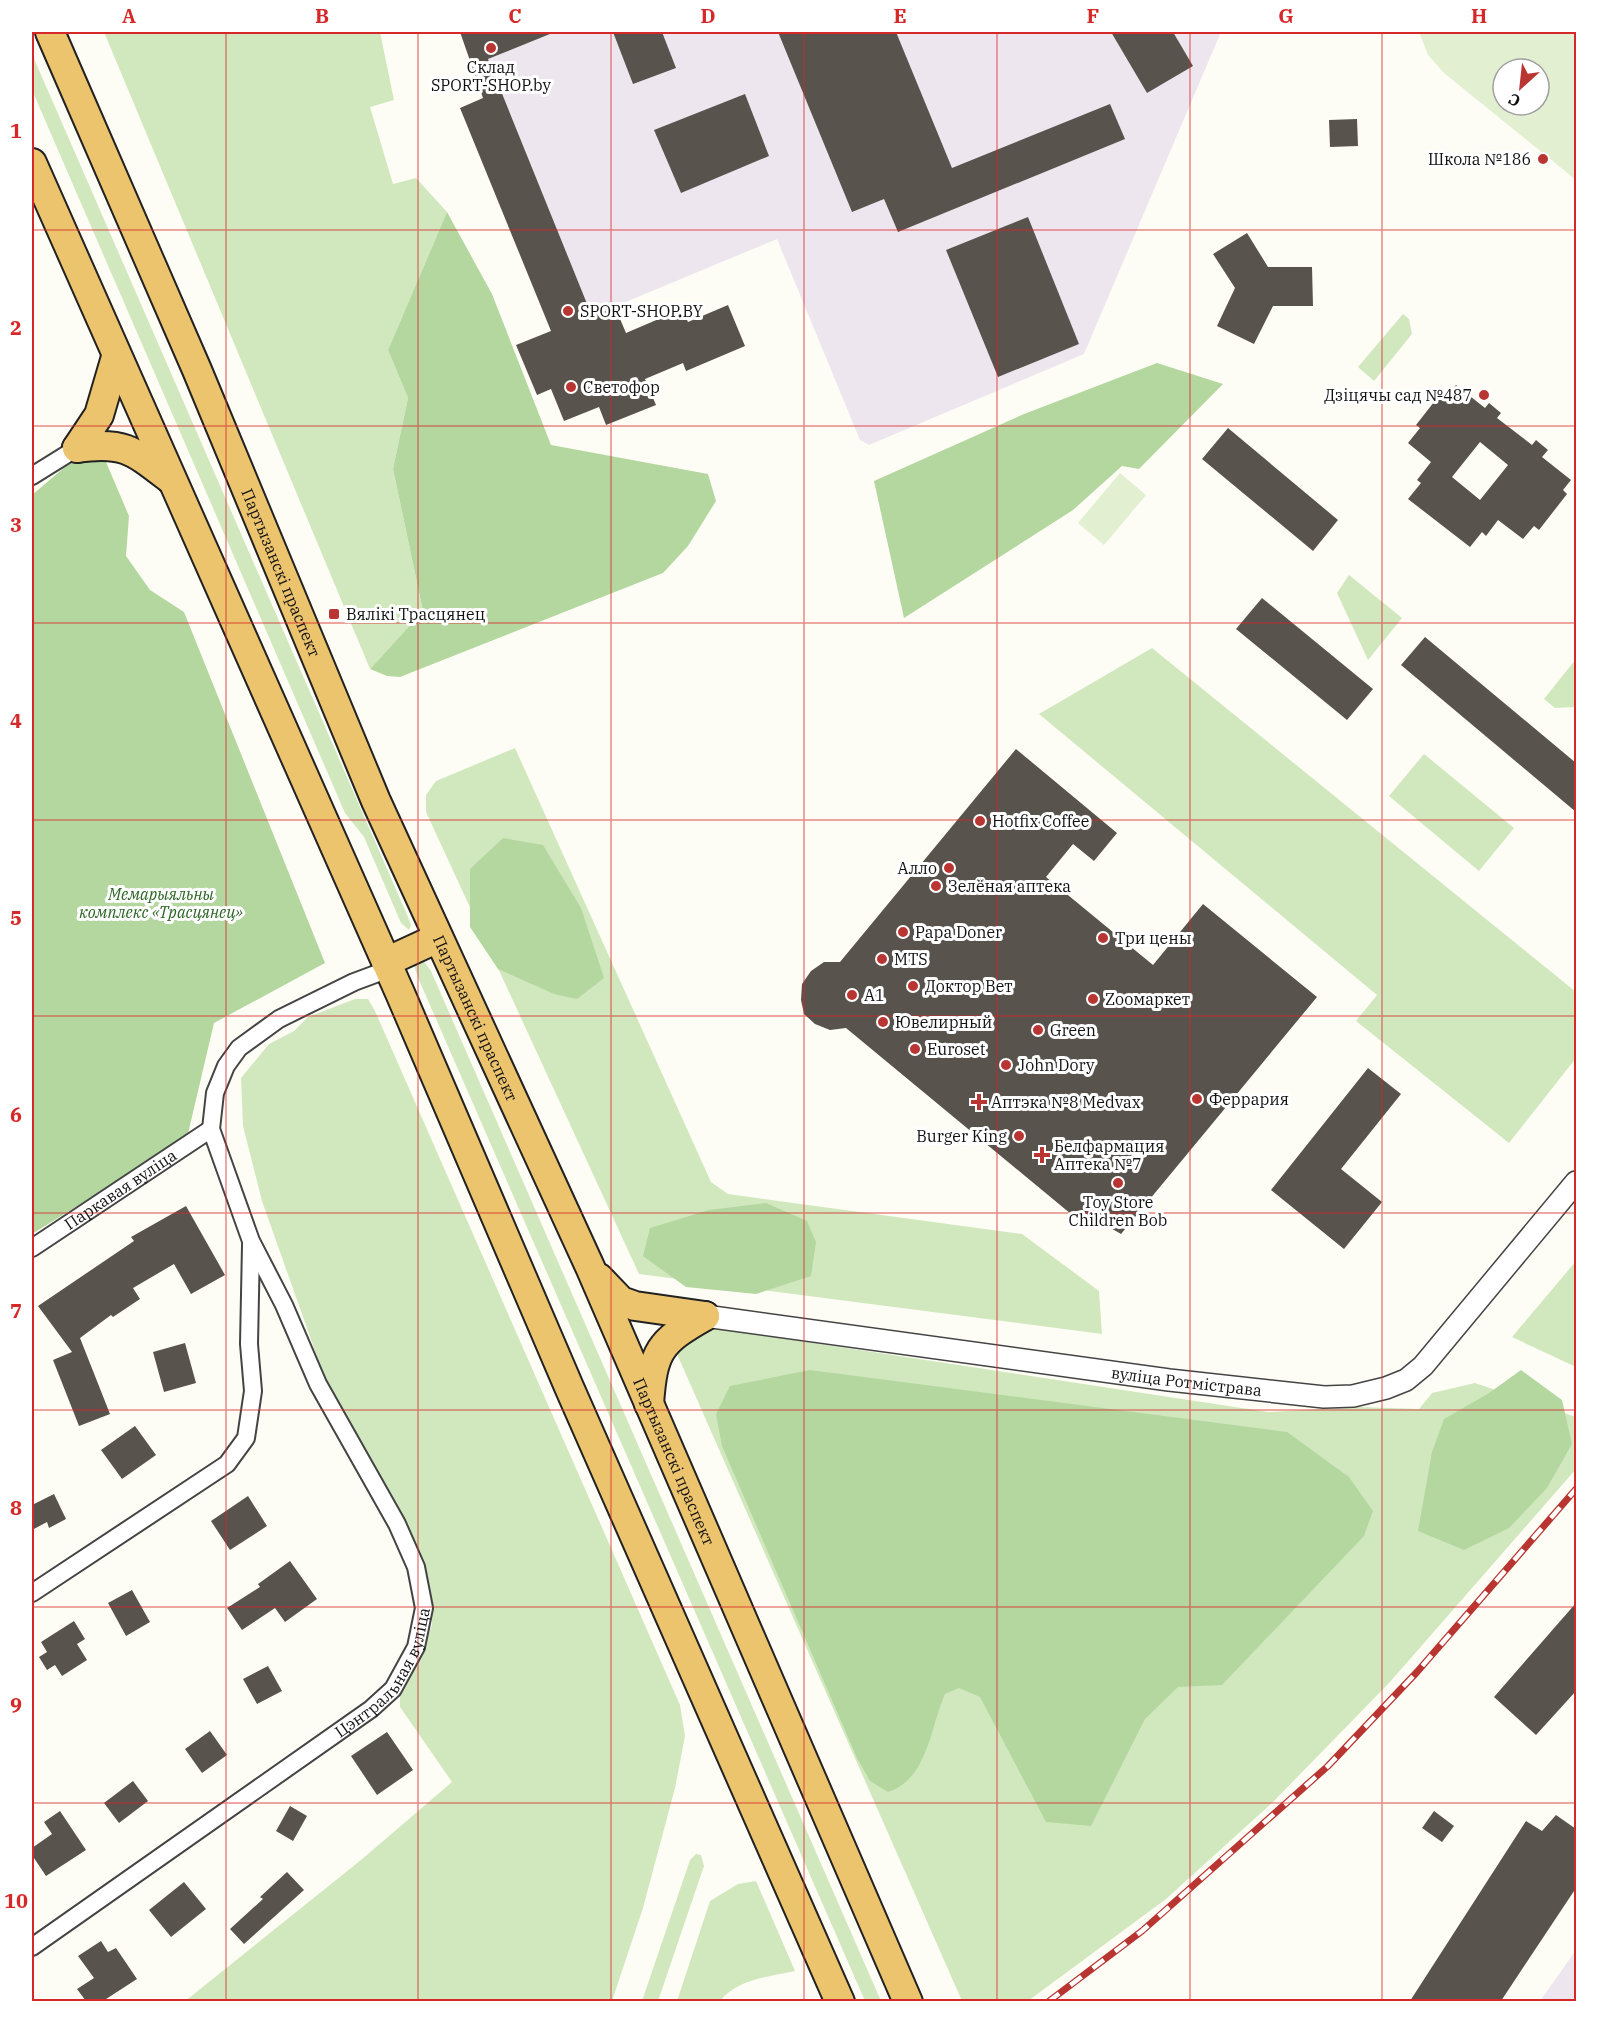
<svg xmlns="http://www.w3.org/2000/svg" width="1608" height="2033" font-family="'IBM Plex Serif',serif">
  <rect width="100%" height="100%" fill="#fefdf5"/>
  <g fill="#eee6ee">
    <path d="M556 32H1221L1084 354 869 445 860 440 777 239 592 316 488 59Z"/>
    <path d="M1576 1950V2001H1540Z"/>
  </g>
  <g fill="#d1e8bf">
    <path d="M104 32H380L394 100 370 107 393 184 416 178 447 212 388 350 408 398 393 469 423 611 370 669Z"/>
    <path d="M32 54 408 917 411 925 409 930 401 923 364 837 345 813 32 90Z"/>
    <path d="M1403 314 1409 319 1412 334 1374 381 1358 367Z"/>
    <path d="M1349 575 1402 618 1368 660 1337 593Z"/>
    <path d="M1152 648 1576 992V1058L1509 1143 1356 1021 1377 995 1039 714Z"/>
    <path d="M1576 659V707L1555 708 1544 699Z"/>
    <path d="M515 748 711 1182 728 1194 1022 1234 1099 1291 1102 1334 639 1274 426 812V795L436 781Z"/>
    <path d="M1424 754 1514 828 1479 871 1389 796Z"/>
    <path d="M423 960 431 971 881 2001H865L419 980 413 963Z"/>
    <path d="M355 999H368L375 1011 680 1705 685 1736 675 1788 643 1908 612 2001 184 2002 361 1860 452 1782 400 1707V1695L419 1659 432 1625V1600L414 1544 326 1382 262 1201 243 1126 241 1078 269 1044 294 1031 308 1017Z"/>
    <path d="M1576 1261V1367L1512 1337Z"/>
    <path d="M714 1328 1268 1412 1359 1407 1419 1409 1432 1393 1475 1383 1576 1417V1469L1390 1682 1272 1803 1166 1899 1028 2001H962L673 1345 689 1333Z"/>
    <path d="M696 1854 701 1855 704 1866 658 2001H642L690 1860Z"/>
    <path d="M756 1881 795 1971C768 1977 738 1979 720 2001H677L710 1901 738 1884Z"/>
  </g>
  <g fill="#b4d7a0">
    <path d="M447 212 492 294 551 445 708 474 716 501 688 546 663 573 400 677 387 676 370 669 423 611 393 469 408 398 388 350Z"/>
    <path d="M1157 363 1223 384 1139 469 1122 466 1073 510 904 618 874 481 1024 414Z"/>
    <path d="M88 454 103 455 129 516 126 556 150 590 184 612 325 963 214 1023 187 1138 32 1234V495L65 467Z"/>
    <path d="M503 838 543 845 581 908 604 978 577 999 554 994 498 969 470 927V869Z"/>
    <path d="M766 1203 807 1221 816 1242 811 1276 756 1294 686 1287 643 1256 650 1228 709 1210Z"/>
    <path d="M810 1370 1287 1432 1349 1477 1373 1511 1364 1536 1222 1685 1178 1687 1145 1719 1091 1826 1046 1822 980 1697 959 1688 945 1694C930 1728 928 1779 888 1792L870 1781 857 1758 722 1446 716 1414 730 1386Z"/>
    <path d="M1521 1370 1562 1400 1572 1444 1547 1488 1509 1528 1464 1550 1418 1531 1432 1452 1444 1419 1489 1393Z"/>
  </g>
  <g fill="#e2efd1" fill-rule="evenodd">
    <path d="M1419 32H1576V180L1444 73 1428 55ZM1503 69H1539V105H1503Z"/>
    <path d="M1120 473 1146 495 1104 545 1078 523Z"/>
  </g>
  <g fill="#59534d" fill-rule="evenodd">
    <path d="M460 32H555L488 59 592 316 615 307 626 333 682 309 688 322 728 305 745 346 686 371 683 363 645 379 656 405 606 425 599 407 564 421 551 389 537 395 516 345 551 331 460 108 483 98Z"/>
    <path d="M613 32H662L676 68 633 84Z"/>
    <path d="M778 32H896L952 168 1110 104 1125 139 898 232 884 199 852 212Z"/>
    <path d="M1111 32H1173L1193 66 1147 93Z"/>
    <path d="M745 94 769 156 681 193 654 130Z"/>
    <path d="M1357 119 1358 146 1330 147 1329 120Z"/>
    <path d="M1028 217 1079 344 998 377 946 250Z"/>
    <path d="M1247 233 1268 267H1312L1313 306H1273L1254 344 1217 326 1235 288 1213 254Z"/>
    <path d="M1456 385 1485 408 1489 403 1501 413 1497 418 1532 445 1536 440 1548 450 1542 457 1571 480 1563 490 1567 494 1539 530 1534 526 1523 539 1498 520 1486 536 1482 532 1470 547 1408 499 1421 483 1417 480 1431 462 1408 443 1420 428 1416 425 1441 393 1446 397ZM1480 442 1508 465 1480 500 1452 477Z"/>
    <path d="M1228 428 1338 520 1313 551 1202 459Z"/>
    <path d="M1262 598 1373 689 1347 720 1236 629Z"/>
    <path d="M1425 637 1576 763V812L1401 665Z"/>
    <path d="M1016 749 1117 833 1094 861 1073 844 1046 877 1153 965 1203 904 1317 997 1121 1234 1083 1212 1077 1219 846 1028 830 1030 815 1024 804 1014 801 1000 802 984 811 971 824 962H840Z"/>
    <path d="M1368 1068 1401 1094 1341 1169 1382 1202 1344 1249 1271 1190Z"/>
    <path d="M186 1206 225 1275 191 1294 174 1264 133 1288 140 1299 113 1317 111 1315 80 1338 110 1414 79 1426 53 1360 72 1352 38 1306 134 1241 131 1237Z"/>
    <path d="M185 1343 196 1383 164 1392 153 1352Z"/>
    <path d="M135 1426 156 1455 122 1479 101 1450Z"/>
    <path d="M54 1494 66 1519 49 1528 47 1522 32 1530V1505Z"/>
    <path d="M248 1496 267 1526 230 1550 211 1521Z"/>
    <path d="M290 1561 317 1599 285 1622 275 1608 242 1630 227 1608 260 1587 258 1584Z"/>
    <path d="M132 1590 150 1622 126 1636 108 1603Z"/>
    <path d="M1576 1603V1691L1536 1735 1494 1697Z"/>
    <path d="M74 1621 85 1639 77 1644 87 1660 62 1676 55 1665 47 1670 39 1657 47 1652 41 1642Z"/>
    <path d="M268 1666 282 1691 257 1704 243 1679Z"/>
    <path d="M210 1731 227 1755 202 1773 185 1749Z"/>
    <path d="M387 1732 413 1770 377 1795 351 1756Z"/>
    <path d="M133 1781 148 1801 119 1823 104 1803Z"/>
    <path d="M290 1806 307 1816 293 1841 276 1831Z"/>
    <path d="M60 1811 86 1850 46 1876 32 1855V1848L52 1834 44 1822Z"/>
    <path d="M1434 1811 1454 1826 1442 1842 1422 1828Z"/>
    <path d="M1556 1815 1576 1829V1888L1501 2001H1410L1526 1821 1542 1831Z"/>
    <path d="M287 1872 304 1890 244 1944 230 1929 263 1899 260 1897Z"/>
    <path d="M184 1882 206 1909 171 1937 149 1910Z"/>
    <path d="M101 1941 108 1952 116 1948 137 1979 103 2001H86L77 1989 94 1978 78 1956Z"/>
  </g>
  <g fill="none" stroke-linecap="round" stroke-linejoin="round">
    <defs>
      <g id="minor">
        <path d="M32 476 77 448"/>
        <path id="s1" d="M32 1248 211 1129"/>
        <path d="M32 1593 227 1464 246 1438 253 1391 249 1344 251 1245"/>
        <path id="s2" d="M32 1947 371 1709 393 1689 416 1647 424 1608 416 1567 397 1524 318 1384 284 1305 251 1241 211 1129 215 1093 226 1066 239 1048 279 1019 354 982 389 969"/>
      </g>
      <g id="tertiary">
        <path id="s3" d="M705 1316 1169 1380 1324 1397 1353 1396 1386 1388 1406 1380 1423 1366 1576 1182"/>
      </g>
      <g id="trunk">
        <path id="s4" d="M50 32 197 370 376 801 590 1267 908 2002"/>
        <path d="M32 163 400 993 569 1387 840 2002"/>
        <path d="M77 448C123 441 133 450 169 478"/>
        <path d="M77 448 99 415 116 357"/>
        <path d="M386 962 438 938"/>
        <path d="M599 1278 621 1301 635 1306 705 1316"/>
        <path d="M649 1404C653 1351 659 1342 705 1316"/>
      </g>
    </defs>
    <use href="#minor" stroke="#444" stroke-width="20"/>
    <use href="#tertiary" stroke="#444" stroke-width="24"/>
    <use href="#trunk" stroke="#222" stroke-width="32"/>
    <use href="#minor" stroke="#fff" stroke-width="16"/>
    <use href="#tertiary" stroke="#fff" stroke-width="21"/>
    <use href="#trunk" stroke="#edc46e" stroke-width="28"/>
    <defs>
      <path id="rail" d="M1048 2002 1142 1931 1328 1766 1417 1672 1576 1489"/>
    </defs>
    <use href="#rail" stroke="#b93531" stroke-width="7"/>
    <use href="#rail" stroke="#fff" stroke-width="4.5" stroke-dasharray="14" stroke-linecap="butt"/>
  </g>
  <path fill="none" stroke="#d62828" stroke-width="1.5" stroke-opacity="0.55" d="M226 32V2002M418 32V2002M611 32V2002M804 32V2002M997 32V2002M1190 32V2002M1382 32V2002M32 230H1576M32 426H1576M32 623H1576M32 820H1576M32 1016H1576M32 1213H1576M32 1410H1576M32 1607H1576M32 1803H1576"/>
  <g fill="#b93531" stroke="#fff" stroke-width="2">
    <circle cx="491" cy="48" r="6"/>
    <circle cx="1543" cy="159" r="6"/>
    <circle cx="568" cy="311" r="6"/>
    <circle cx="571" cy="387" r="6"/>
    <circle cx="1484" cy="395" r="6"/>
    <rect x="328" y="608" width="12" height="12" rx="3"/>
    <circle cx="980" cy="821" r="6"/>
    <circle cx="949" cy="868" r="6"/>
    <circle cx="936" cy="886" r="6"/>
    <circle cx="903" cy="932" r="6"/>
    <circle cx="1103" cy="938" r="6"/>
    <circle cx="882" cy="959" r="6"/>
    <circle cx="913" cy="986" r="6"/>
    <circle cx="852" cy="995" r="6"/>
    <circle cx="1093" cy="999" r="6"/>
    <circle cx="883" cy="1022" r="6"/>
    <circle cx="1038" cy="1030" r="6"/>
    <circle cx="915" cy="1049" r="6"/>
    <circle cx="1006" cy="1065" r="6"/>
    <circle cx="1197" cy="1099" r="6"/>
    <path d="M976 1093h6v6h6v6h-6v6h-6v-6h-6v-6h6z"/>
    <circle cx="1019" cy="1136" r="6"/>
    <path d="M1039 1146h6v6h6v6h-6v6h-6v-6h-6v-6h6z"/>
    <circle cx="1118" cy="1183" r="6"/>
  </g>
  <g text-anchor="middle" dominant-baseline="central" stroke-width="6" stroke-linejoin="round" paint-order="stroke">
    <g font-size="16" fill="#111" stroke="#fff" text-anchor="start">
      <text x="491" y="67" text-anchor="middle">Склад<tspan x="491" dy="18">SPORT-SHOP.by</tspan></text>
      <text x="1531" y="159" text-anchor="end">Школа №186</text>
      <text x="580" y="311">SPORT-SHOP.BY</text>
      <text x="583" y="387">Светофор</text>
      <text x="1472" y="395" text-anchor="end">Дзіцячы сад №487</text>
      <text x="346" y="614">Вялікі Трасцянец</text>
      <text x="992" y="821">Hotfix Coffee</text>
      <text x="937" y="868" text-anchor="end">Алло</text>
      <text x="948" y="886">Зелёная аптека</text>
      <text x="915" y="932">Papa Doner</text>
      <text x="1115" y="938">Три цены</text>
      <text x="894" y="959">MTS</text>
      <text x="925" y="986">Доктор Вет</text>
      <text x="864" y="995">A1</text>
      <text x="1105" y="999">Zooмаркет</text>
      <text x="895" y="1022">Ювелирный</text>
      <text x="1050" y="1030">Green</text>
      <text x="927" y="1049">Euroset</text>
      <text x="1018" y="1065">John Dory</text>
      <text x="1209" y="1099">Феррария</text>
      <text x="991" y="1102">Аптэка №8 Medvax</text>
      <text x="1007" y="1136" text-anchor="end">Burger King</text>
      <text x="1054" y="1146">Белфармация<tspan x="1054" dy="18">Аптека №7</tspan></text>
      <text x="1118" y="1202" text-anchor="middle">Toy Store<tspan x="1118" dy="18">Children Bob</tspan></text>
    </g>
    <g font-size="16" fill="#111" stroke="#fff">
      <text stroke="none"><textPath href="#s4" startOffset="588">Партызанскі праспект</textPath></text>
      <text stroke="none"><textPath href="#s4" startOffset="1074">Партызанскі праспект</textPath></text>
      <text stroke="none"><textPath href="#s1" startOffset="106">Паркавая вуліца</textPath></text>
      <text stroke="none"><textPath href="#s3" startOffset="486">вуліца Ротмістрава</textPath></text>
      <text stroke="none"><textPath href="#s4" startOffset="1560">Партызанскі праспект</textPath></text>
      <text stroke="none"><textPath href="#s2" startOffset="452">Цэнтральная вуліца</textPath></text>
    </g>
    <g font-size="16" font-style="italic" fill="#2c6524" stroke="#fff">
      <text x="161" y="894">Мемарыяльны<tspan x="161" dy="18">комплекс «Трасцянец»</tspan></text>
    </g>
  </g>
  <rect width="1608" height="2033" fill="none" stroke="#ffffff" stroke-width="66"/>
  <g transform="translate(1521 87) rotate(207)"><circle r="28" fill="#ffffff" stroke="#a0a0a0" stroke-width="1.5"/>
  <path d="M0-4.5L10 22L0 15L-10 22Z" fill="#b93531"/>
  <text y="-9" font-size="16" font-weight="bold" text-anchor="middle" fill="#111111">С</text>
  </g>
  <rect x="33" y="33" width="1542" height="1967" fill="none" stroke="#d62828" stroke-width="2"/>
  <g font-size="20" text-anchor="middle" font-weight="bold" fill="#d62828">
    <text x="129" y="23">A</text>
    <text x="322" y="23">B</text>
    <text x="515" y="23">C</text>
    <text x="708" y="23">D</text>
    <text x="900" y="23">E</text>
    <text x="1093" y="23">F</text>
    <text x="1286" y="23">G</text>
    <text x="1479" y="23">H</text>
    <text x="16" y="138">1</text>
    <text x="16" y="335">2</text>
    <text x="16" y="532">3</text>
    <text x="16" y="728">4</text>
    <text x="16" y="925">5</text>
    <text x="16" y="1122">6</text>
    <text x="16" y="1318">7</text>
    <text x="16" y="1515">8</text>
    <text x="16" y="1712">9</text>
    <text x="16" y="1908">10</text>
  </g>
</svg>
